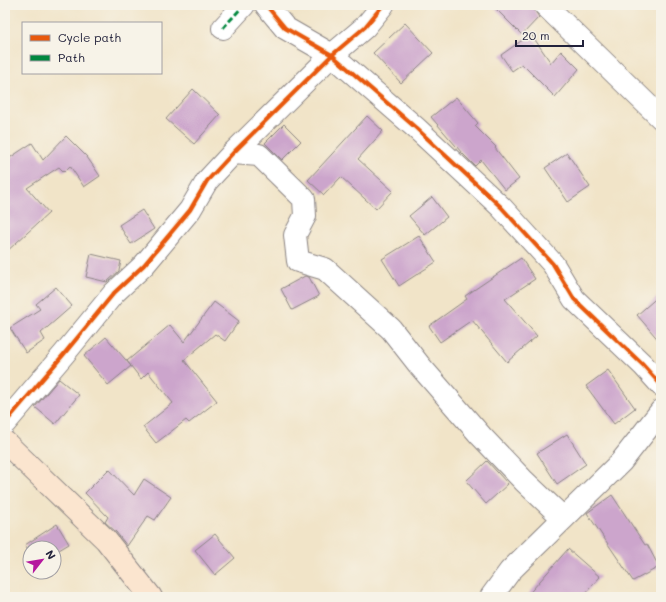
<svg xmlns="http://www.w3.org/2000/svg" width="666" height="602" font-family="Mali,sans-serif">
  <rect width="100%" height="100%" fill="#f7f3e8"/>
  <filter id="ink" filterUnits="userSpaceOnUse"><feTurbulence type="fractalNoise" baseFrequency=".025" numOctaves="2"/><feDisplacementMap in="SourceGraphic" scale="8" xChannelSelector="R" yChannelSelector="G"/><feConvolveMatrix kernelMatrix="1 2 1 2 8 2 1 2 1" color-interpolation-filters="sRGB"/></filter>
  <filter id="wash" filterUnits="userSpaceOnUse"><feTurbulence type="fractalNoise" baseFrequency=".012" numOctaves="4" result="noise"/><feDisplacementMap in="SourceGraphic" scale="16" xChannelSelector="R" yChannelSelector="G"/><feGaussianBlur stdDeviation="0.9" result="paint"/><feColorMatrix in="noise" values="0 0 0 0 0 0 0 0 0 0 0 0 0 0 0 0 0 1.4 0 .05"/><feComposite in="paint" operator="in"/></filter>
  <g filter="url(#wash)">
    <rect width="100%" height="100%" fill="#f1e4c8"/>
    <g id="blocks">
      <g fill="#cca5cc">
        <path d="M492 5H531L539 17 522 35Z"/>
        <path d="M405 23 433 53 401 83 373 53Z"/>
        <path d="M531 34 551 63 561 51 579 69 555 97 522 64 512 71 501 55Z"/>
        <path d="M193 89 220 115 194 144 166 119Z"/>
        <path d="M456 97 478 123 475 126 496 147 495 148 519 179 505 190 481 160 475 166 462 153 431 117Z"/>
        <path d="M367 116 383 131 358 159 393 191 376 209 341 177 324 195 308 180Z"/>
        <path d="M284 124 301 141 282 160 265 143Z"/>
        <path d="M66 136 87 157 100 176 84 187 70 166 64 172 59 167 27 188 49 213 5 253V161L32 143 43 160Z"/>
        <path d="M567 153 590 187 568 202 545 168Z"/>
        <path d="M432 197 447 217 425 235 409 216Z"/>
        <path d="M142 210 154 229 131 244 119 225Z"/>
        <path d="M419 236 436 262 399 286 382 259Z"/>
        <path d="M91 254 121 261 119 271 107 282 86 277Z"/>
        <path d="M521 258 535 279 505 299 537 336 507 362 472 320 440 342 429 326 467 299 465 296Z"/>
        <path d="M305 276 309 277 319 296 292 310 281 289Z"/>
        <path d="M56 287 72 306 41 333 45 340 26 353 10 328 40 309 36 304Z"/>
        <path d="M661 294V343L637 315Z"/>
        <path d="M214 302 239 321 225 341 215 334 184 360 217 401 189 423 186 420 156 443 143 427 173 403 148 372 141 379 127 361 170 325 184 342Z"/>
        <path d="M106 337 131 366 108 385 84 356Z"/>
        <path d="M608 370 635 408 614 424 586 386Z"/>
        <path d="M59 379 79 395 55 424 35 407Z"/>
        <path d="M567 434 586 464 557 484 537 453Z"/>
        <path d="M487 461 508 484 486 504 466 481Z"/>
        <path d="M109 469 134 495 144 479 171 497 155 520 148 516 127 546 116 532 105 522 108 517 85 493Z"/>
        <path d="M612 495 645 545 647 544 659 567 633 581 587 513Z"/>
        <path d="M57 524 69 544 54 553V548H30V552L25 545Z"/>
        <path d="M215 534 235 558 215 575 195 550Z"/>
        <path d="M568 549 600 577 582 597H526Z"/>
      </g>
    </g>
  </g>
  <g filter="url(#ink)">
    <use href="#blocks" fill-opacity="0" stroke="#8a8382" stroke-width="1"/>
    <g fill="none" stroke-linecap="round" stroke-linejoin="round">
      <defs>
        <g id="street">
          <path d="M266 5 285 28 332 55 416 128 501 207 553 264 574 299 643 365 661 385"/>
          <path d="M545 5 661 118"/>
          <path d="M223 28 244 5"/>
          <path d="M233 153 259 155 304 199 305 216 295 235 298 261 325 269 391 329 420 366 481 436 524 481 563 518"/>
          <path d="M5 423 64 354 114 293 144 265 190 210 207 181 233 153 332 55 365 27 383 5"/>
          <path d="M491 597 510 571 621 462 661 411"/>
        </g>
        <path id="secondary" d="M5 442 106 540 151 597"/>
      </defs>
      <use href="#street" stroke="#8a8382" stroke-width="24"/>
      <use href="#secondary" stroke="#8a8382" stroke-width="24"/>
      <use href="#street" stroke="#fff" stroke-width="22"/>
      <use href="#secondary" stroke="#fbe5cf" stroke-width="22"/>
      <path stroke="#00873e" stroke-width="3" stroke-dasharray="6 3" stroke-linecap="butt" d="M223 28 244 5"/>
      <defs>
        <g id="cycleway">
          <path d="M266 5 285 28 332 55 416 128 501 207 553 264 574 299 643 365 661 385"/>
          <path d="M5 423 64 354 114 293 144 265 190 210 207 181 233 153 332 55 365 27 383 5"/>
        </g>
      </defs>
      <use href="#cycleway" stroke="#f7f3e8" stroke-width="6"/>
      <use href="#cycleway" stroke="#e8590c" stroke-width="4"/>
    </g>
  </g>
  <rect width="666" height="602" fill="none" stroke="#f7f3e8" stroke-width="20"/>
  <rect x="22" y="22" width="140" height="52" fill="#f7f3e8" stroke="#a29fa3"/>
  <rect x="30" y="35" width="20" height="6" fill="#e8590c" stroke="#a29fa3"/>
  <text x="58" y="42" font-size="12" fill="#22223b">Cycle path</text>
  <rect x="30" y="55" width="20" height="6" fill="#00873e" stroke="#a29fa3"/>
  <text x="58" y="62" font-size="12" fill="#22223b">Path</text>
  <g transform="translate(42 560) rotate(59)"><circle r="19" fill="#f7f3e8" stroke="#a29fa3"/>
  <path d="M0-3L7 15L0 10L-7 15Z" fill="#b5179e"/>
  <text y="-6" font-size="11" font-weight="bold" text-anchor="middle" fill="#22223b">N</text>
  </g>
  <path d="M516 40v6h67v-6" fill="none" stroke="#22223b" stroke-width="2"/>
  <text x="522" y="40" font-size="12" fill="#22223b" stroke="#f7f3e8" stroke-width="3" paint-order="stroke">20 m</text>
</svg>
